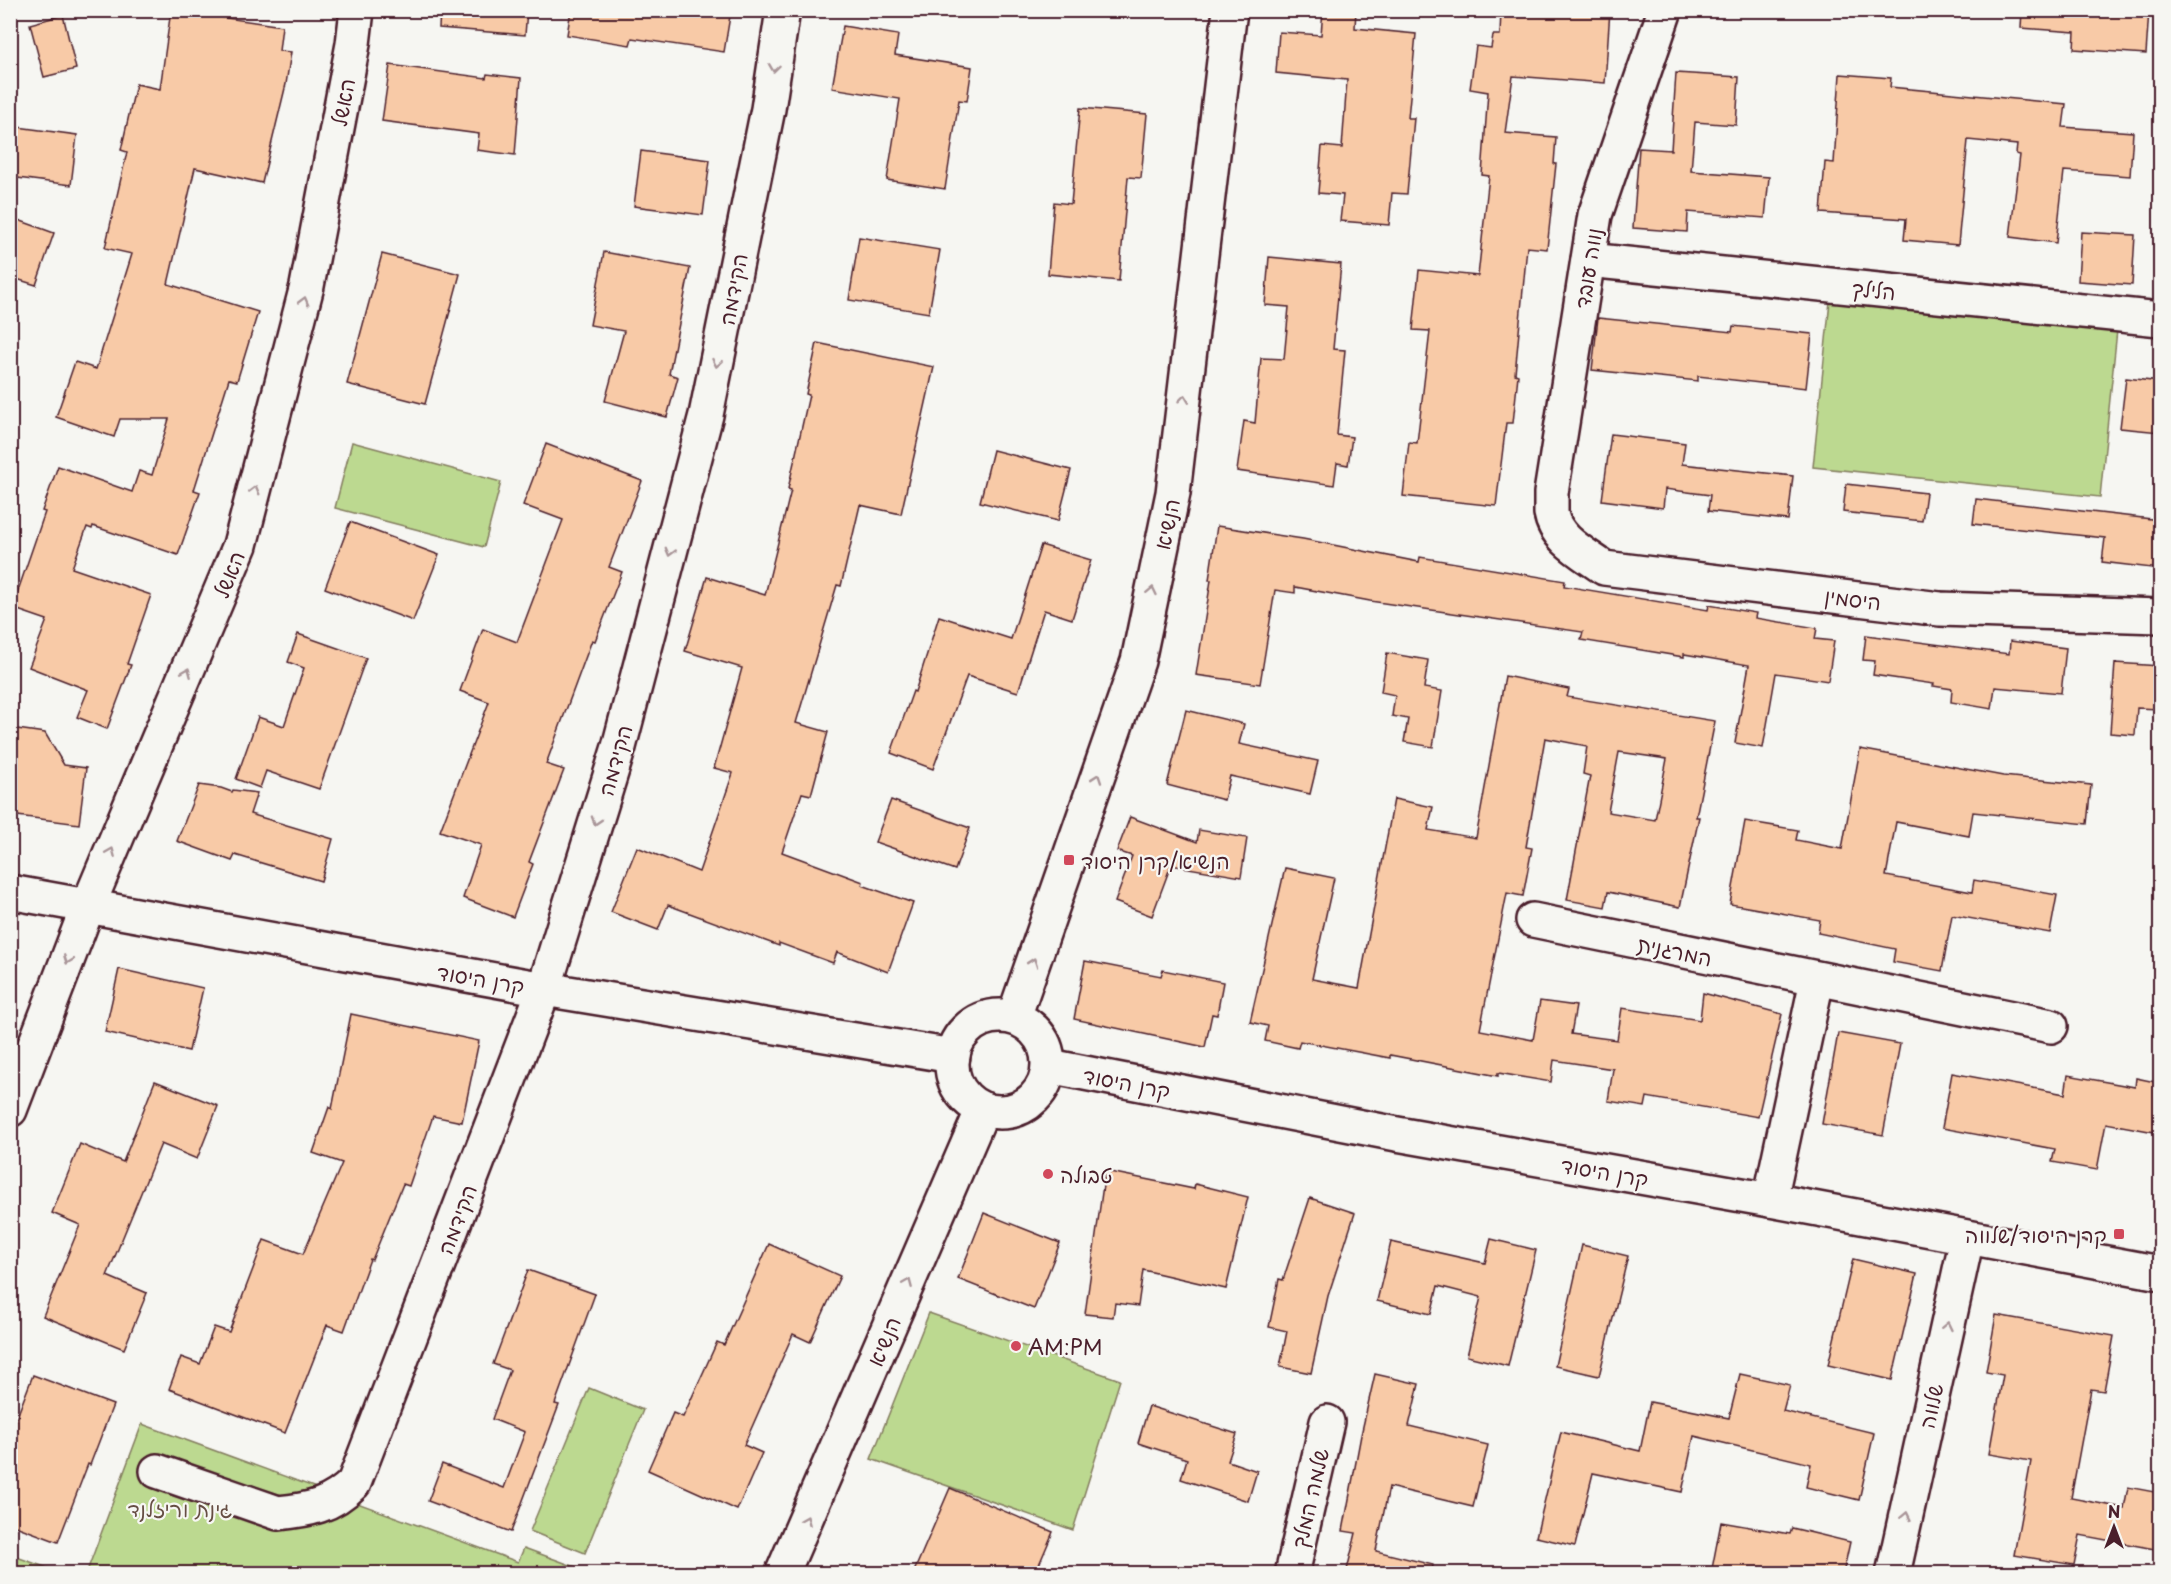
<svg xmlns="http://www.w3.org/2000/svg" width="2171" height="1584" font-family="'Playpen Sans','Playpen Sans Hebrew',sans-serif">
  <rect width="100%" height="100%" fill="#f6f6f2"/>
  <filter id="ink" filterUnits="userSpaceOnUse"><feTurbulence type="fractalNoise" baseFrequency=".0167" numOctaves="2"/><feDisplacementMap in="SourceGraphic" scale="12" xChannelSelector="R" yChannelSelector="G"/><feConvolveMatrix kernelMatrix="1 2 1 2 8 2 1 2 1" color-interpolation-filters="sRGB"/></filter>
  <g filter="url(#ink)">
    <g fill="#bcd990" stroke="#837c5e" stroke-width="1.5">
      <path d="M1830 301 2117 330 2100 497 1813 467Z"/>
      <path d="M352 442 501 482 484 547 335 508Z"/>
      <path d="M929 1313 1120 1380 1073 1530 871 1459Z"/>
      <path d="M589 1388 643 1410 585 1553 530 1531Z"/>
      <path d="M142 1424 518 1562 524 1548 592 1573 86 1574Z"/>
      <path d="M10 1555H11L62 1573H11Z"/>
    </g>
    <g fill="#f8caa7" stroke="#4a1f2b" stroke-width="1.5" fill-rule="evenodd">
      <path d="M171 10 282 26 279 51 291 52 286 84 262 183 195 168 168 284 258 312 237 381 229 379 194 490 200 492 178 555 93 526 92 529 87 527 72 568 151 595 127 664 131 665 107 729 77 717 88 690 29 667 47 620 12 608 45 512 42 511 58 466 132 492 139 471 152 475 169 419H120L114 437 56 417 75 362 96 369 132 254 105 248 127 152 121 150 136 84 160 89Z"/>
      <path d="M440 10H527L525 35 439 28Z"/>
      <path d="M571 10H731L724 52 632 38 630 45 567 35Z"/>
      <path d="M1323 10H1356L1355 28 1416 34 1408 118H1414L1407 194 1392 193 1389 225 1340 221 1343 195 1318 193 1322 146 1342 148 1347 80 1276 73 1279 32 1321 35Z"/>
      <path d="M1501 10H1610L1605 83 1513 76 1505 133 1556 137 1554 164H1556L1547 249 1527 247 1515 374 1518 375 1513 423H1506L1496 506 1403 496 1409 442 1417 443 1430 331 1413 330 1419 270 1478 276 1489 176 1482 175 1488 92 1470 89 1476 46 1491 48 1493 35H1500Z"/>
      <path d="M2022 10H2149L2146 54 2074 49 2075 32 2021 28Z"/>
      <path d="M63 15 76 69 44 77 30 24Z"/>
      <path d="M843 26 898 35 895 55 972 67 967 101 959 100 945 189 887 180 900 99 832 88Z"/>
      <path d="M390 65 486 78 487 74 521 78 515 155 477 150 479 134 382 121Z"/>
      <path d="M1676 73 1739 77 1736 125 1695 122 1691 171 1769 177 1765 218 1688 212 1687 232 1633 228 1639 148 1671 150Z"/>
      <path d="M1840 74 1891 78 1890 87 2066 104 2063 127 2133 132 2130 176 2064 171 2056 243 2010 237 2020 155 2016 154 2017 145 1968 140 1958 245 1904 240 1906 219 1821 213 1825 162 1834 163Z"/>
      <path d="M1080 108 1147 114 1141 178 1128 177 1119 281 1048 274 1054 202 1071 204Z"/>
      <path d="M10 126 77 135 71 185 10 177Z"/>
      <path d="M641 151 710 160 703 215 634 206Z"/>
      <path d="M10 217 54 233 36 285 10 277Z"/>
      <path d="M2081 232 2135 235 2132 285 2078 281Z"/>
      <path d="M859 237 940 250 929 313 849 300Z"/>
      <path d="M604 252 690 268 669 374 678 377 667 417 605 401 624 331 590 325Z"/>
      <path d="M382 254 460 274 425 404 347 384Z"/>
      <path d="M1269 257 1341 264 1333 349 1345 350 1337 435 1352 437 1348 465 1337 463 1334 485 1237 471 1244 421 1255 423 1261 358 1284 359 1289 307 1265 305Z"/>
      <path d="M1598 318 1732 332 1733 326 1812 334 1806 388 1698 376V381L1592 370Z"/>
      <path d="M817 343 934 367 901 514 860 505 841 586 837 585 796 723 828 732 811 795 802 793 782 852 863 882 862 885 913 903 888 972 837 952 833 963 779 943V946L668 905 658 930 611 912 637 847 699 872 733 773 714 768 742 668 685 651 707 577 765 595 791 490 788 489 809 395 806 394Z"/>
      <path d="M2126 378 2160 382V432L2120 428Z"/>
      <path d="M1611 434 1685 443 1682 464 1793 476 1788 520 1708 511 1710 495 1665 489 1663 508 1602 500Z"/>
      <path d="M546 444 642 481 609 567 622 572 595 641 592 640 546 764 564 770 529 862 533 864 513 917 463 898 481 845 440 831 489 702 460 691 483 629 517 642 563 520 523 505Z"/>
      <path d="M993 450 1071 470 1058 521 980 502Z"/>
      <path d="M1846 484 1926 493 1922 521 1843 512Z"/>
      <path d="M1976 499 2160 520V569L2102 562 2105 538 1973 524Z"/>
      <path d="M350 522 439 555 413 621 325 588Z"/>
      <path d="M1217 526 1303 539 1419 562 1420 557 1565 581 1564 586 1708 610 1709 605 1756 613 1755 618 1817 628 1815 639 1834 641 1828 681 1776 673 1763 748 1735 743 1749 665 1684 654V657L1581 640 1583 632 1370 601 1295 587V593L1275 590 1260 684 1196 675 1211 580H1209Z"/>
      <path d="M1041 545 1091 560 1072 619 1044 610 1018 692 967 676 933 769 891 753 913 691 915 692 939 616 1011 639Z"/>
      <path d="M298 634 366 658 319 789 266 771 260 788 236 779 258 717 284 726 304 668 288 662Z"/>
      <path d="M1866 635 2009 654 2010 641 2066 648 2061 693 1995 687 1992 709 1951 702 1952 689 1933 686 1934 684 1873 675 1875 661 1863 660Z"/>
      <path d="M1387 653 1428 660 1424 688 1442 691 1433 747 1404 742 1408 719 1392 716 1395 695 1381 692Z"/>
      <path d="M2115 663 2160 666V709L2137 708 2135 735 2110 733Z"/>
      <path d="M1505 676 1569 689 1567 697 1715 721 1696 817H1699L1680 907 1608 892 1605 907 1567 900 1590 776 1583 774 1587 746 1545 738 1526 847 1532 848 1523 896 1507 893 1480 1030 1533 1040 1540 1001 1576 1006 1571 1034 1617 1040 1622 1008 1700 1020 1703 993 1782 1014 1758 1117 1647 1097 1645 1107 1608 1101 1613 1069 1554 1060 1551 1082 1498 1073V1076L1390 1055V1058L1300 1041 1298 1048 1265 1041 1268 1026 1250 1022 1285 868 1334 878 1312 979 1359 988 1394 799 1433 807 1428 830 1476 838ZM1619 752 1667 759 1655 820 1608 812Z"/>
      <path d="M1186 710 1244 724 1239 744 1318 761 1310 794 1230 776 1224 800 1167 785Z"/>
      <path d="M10 728 45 733 64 765 86 768 79 824 10 815Z"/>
      <path d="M1860 749 2003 776 2091 785 2087 824 1973 812 1969 836 1896 822 1886 876 1972 892 1974 880 2057 895 2050 933 1952 915 1942 971 1893 962 1895 949 1818 933 1820 920 1730 904 1745 821 1798 830 1796 840 1842 849Z"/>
      <path d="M199 785 221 788 232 792 233 790 257 793 250 814 333 839 321 881 235 855 232 861 177 841Z"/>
      <path d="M891 800 970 828 955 870 875 842Z"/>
      <path d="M1130 817 1197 842 1199 830 1247 838 1241 877 1171 865 1152 916 1115 902 1132 856 1117 851Z"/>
      <path d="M1085 961 1161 976 1163 970 1223 982 1217 1015 1212 1014 1205 1047 1074 1019Z"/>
      <path d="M119 969 203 988 189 1051 105 1032Z"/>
      <path d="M351 1014 479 1041 462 1122 433 1116 409 1186 403 1184 372 1260 370 1259 344 1331 327 1325 285 1433 169 1389 181 1357 200 1364 214 1327 229 1332 264 1240 303 1254 342 1163 313 1153 329 1107 332 1109Z"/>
      <path d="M1838 1033 1900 1044 1883 1135 1822 1124Z"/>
      <path d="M1952 1073 2065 1094 2068 1075 2135 1087 2136 1078 2160 1083V1133L2106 1123 2097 1170 2052 1162 2055 1149 1942 1128Z"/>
      <path d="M155 1081 218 1106 197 1159 161 1144 107 1276 147 1293 124 1349 43 1316 80 1225 52 1213 80 1144 123 1162Z"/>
      <path d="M1105 1171 1194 1189 1195 1184 1248 1197 1226 1289 1143 1270 1138 1306 1115 1303 1113 1317 1085 1314Z"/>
      <path d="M1310 1198 1355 1213 1328 1296 1311 1373 1280 1367 1287 1331 1269 1327 1279 1279 1283 1280Z"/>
      <path d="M984 1213 1060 1243 1034 1309 958 1279Z"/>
      <path d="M1491 1239 1536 1250 1508 1366 1467 1356 1481 1297 1438 1286 1431 1314 1377 1301 1391 1242 1485 1263Z"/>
      <path d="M769 1244 840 1276 810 1342 793 1334 744 1445 762 1453 737 1510 648 1470 673 1413 683 1417 717 1342 724 1345Z"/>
      <path d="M1582 1245 1628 1256 1599 1376 1555 1366Z"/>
      <path d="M1853 1259 1917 1274 1892 1380 1828 1365Z"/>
      <path d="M528 1270 595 1294 555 1404 559 1405 511 1532 428 1501 442 1464 504 1488 525 1432 492 1419 510 1370 493 1364Z"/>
      <path d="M1996 1315 2114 1336 2104 1391 2091 1389 2071 1498 2124 1508 2128 1487 2160 1493V1550L2080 1535 2074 1565 2014 1555 2031 1461 1989 1454 2003 1375 1986 1372Z"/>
      <path d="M1375 1374 1419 1384 1409 1426 1488 1445 1473 1507 1389 1487 1376 1551 1433 1565 1432 1574H1346L1356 1533 1343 1531 1361 1435Z"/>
      <path d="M1740 1374 1790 1385 1783 1411 1874 1433 1859 1500 1806 1487 1811 1464 1694 1436 1682 1492 1593 1473 1575 1546 1536 1537 1561 1432 1640 1451 1650 1402 1729 1418Z"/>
      <path d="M33 1375 113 1405 90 1465 88 1464 58 1542 10 1524V1435Z"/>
      <path d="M1149 1406 1237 1434 1228 1461 1257 1471 1248 1501 1181 1479 1187 1459 1138 1443Z"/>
      <path d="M950 1488 1053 1532 1035 1574H913Z"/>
      <path d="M1721 1522 1790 1534 1792 1528 1850 1542 1843 1574H1711Z"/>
    </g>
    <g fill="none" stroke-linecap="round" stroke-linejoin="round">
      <defs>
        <g id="minor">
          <path d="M1665 10 1595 215 1551 493C1551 500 1551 507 1551 513 1555 539 1585 554 1604 568L1940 609 2160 616"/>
          <path d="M1588 260 2160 319"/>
          <path d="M10 892 544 989 953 1056"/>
          <path d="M1533 920 2051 1026"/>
          <circle cx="1000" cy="1064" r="48"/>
          <path d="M1014 1017 1138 661 1173 493 1230 10"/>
          <path d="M1049 1066 1397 1134 1770 1200 2160 1273"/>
          <path d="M10 1110 88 906 240 545 307 286 353 44 357 10"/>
          <path d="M1770 1200 1817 980"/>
          <path d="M157 1471 278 1513C309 1510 331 1506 354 1483L544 989 619 747 706 415 768 109 783 10"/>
          <path d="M782 1574 983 1109"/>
          <path d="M1292 1574 1327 1422"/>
          <path d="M1893 1574 1967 1238"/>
        </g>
      </defs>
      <use href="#minor" stroke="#4a1f2b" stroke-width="38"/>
      <use href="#minor" stroke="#f6f6f2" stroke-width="33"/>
    </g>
    <defs><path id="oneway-chevron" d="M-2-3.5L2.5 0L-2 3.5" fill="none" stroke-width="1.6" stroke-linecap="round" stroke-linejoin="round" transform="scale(1.5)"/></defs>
    <g stroke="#a99598">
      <use href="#oneway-chevron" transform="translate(774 68) rotate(98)"/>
      <use href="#oneway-chevron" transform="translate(304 301) rotate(-75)"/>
      <use href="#oneway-chevron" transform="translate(717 363) rotate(101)"/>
      <use href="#oneway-chevron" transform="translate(1184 399) rotate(-83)"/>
      <use href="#oneway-chevron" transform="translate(255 490) rotate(-75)"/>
      <use href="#oneway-chevron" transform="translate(670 552) rotate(105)"/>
      <use href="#oneway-chevron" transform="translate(1152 591) rotate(-78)"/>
      <use href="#oneway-chevron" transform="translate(187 672) rotate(-67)"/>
      <use href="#oneway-chevron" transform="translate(1097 778) rotate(-71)"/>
      <use href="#oneway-chevron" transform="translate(596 821) rotate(107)"/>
      <use href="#oneway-chevron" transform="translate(111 852) rotate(-67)"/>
      <use href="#oneway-chevron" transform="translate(68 960) rotate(111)"/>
      <use href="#oneway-chevron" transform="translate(1033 962) rotate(-71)"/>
      <use href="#oneway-chevron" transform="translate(908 1283) rotate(-67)"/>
      <use href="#oneway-chevron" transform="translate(1947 1326) rotate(-78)"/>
      <use href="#oneway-chevron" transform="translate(1906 1516) rotate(-78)"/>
      <use href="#oneway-chevron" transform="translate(806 1520) rotate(-67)"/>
    </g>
  </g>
  <g fill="#d1495b" stroke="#f6f6f2" stroke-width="2">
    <rect x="1063" y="854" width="12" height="12" rx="3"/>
    <circle cx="1048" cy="1174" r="6"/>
    <rect x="2113" y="1228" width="12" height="12" rx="3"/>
    <circle cx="1016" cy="1346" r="6"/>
  </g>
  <g text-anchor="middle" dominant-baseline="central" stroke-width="4.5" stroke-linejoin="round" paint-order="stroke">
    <g font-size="21" fill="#4a1f2b" stroke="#f6f6f2">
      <text transform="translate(342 102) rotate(-79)">האשל</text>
      <text transform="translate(1587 268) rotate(-81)">נווה עובד</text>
      <text transform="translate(732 289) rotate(-79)">הקידמה</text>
      <text transform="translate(1874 289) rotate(6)">הלילך</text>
      <text transform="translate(1166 524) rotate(-78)">הנשיא</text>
      <text transform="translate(228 574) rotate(-68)">האשל</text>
      <text transform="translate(1853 598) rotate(7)">היסמין</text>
      <text transform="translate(614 760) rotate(-74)">הקידמה</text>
      <text transform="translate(1675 950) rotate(12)">המרגנית</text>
      <text transform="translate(481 978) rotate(10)">קרן היסוד</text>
      <text transform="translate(1127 1082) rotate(11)">קרן היסוד</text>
      <text transform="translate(1605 1171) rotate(10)">קרן היסוד</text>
      <text transform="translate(456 1219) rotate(-69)">הקידמה</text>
      <text transform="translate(883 1341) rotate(-67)">הנשיא</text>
      <text transform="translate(1930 1406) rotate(-78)">שלווה</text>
      <text transform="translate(1309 1498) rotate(-77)">שלמה המלך</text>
    </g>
    <g font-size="21" fill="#4a1f2b" stroke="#f6f6f2" text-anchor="start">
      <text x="1081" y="860">הנשיא/קרן היסוד</text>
      <text x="1060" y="1174">טבולה</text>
      <text x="2107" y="1234" text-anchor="end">קרן היסוד/שלווה</text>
      <text x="1028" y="1346">AM:PM</text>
    </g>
    <g font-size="21" fill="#664e44" stroke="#f6f6f2">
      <text x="180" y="1508">גינת וריזלנד</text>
    </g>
  </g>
  <rect width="2171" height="1584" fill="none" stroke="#f6f6f2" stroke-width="36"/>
  <rect x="18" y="18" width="2135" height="1548" fill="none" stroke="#4a1f2b" stroke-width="2" filter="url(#ink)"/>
  <g transform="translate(2114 1527)" stroke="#f6f6f2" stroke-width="4.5" paint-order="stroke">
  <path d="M0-4.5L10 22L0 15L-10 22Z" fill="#4a1f2b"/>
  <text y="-9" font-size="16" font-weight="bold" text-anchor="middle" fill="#4a1f2b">N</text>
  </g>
</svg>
